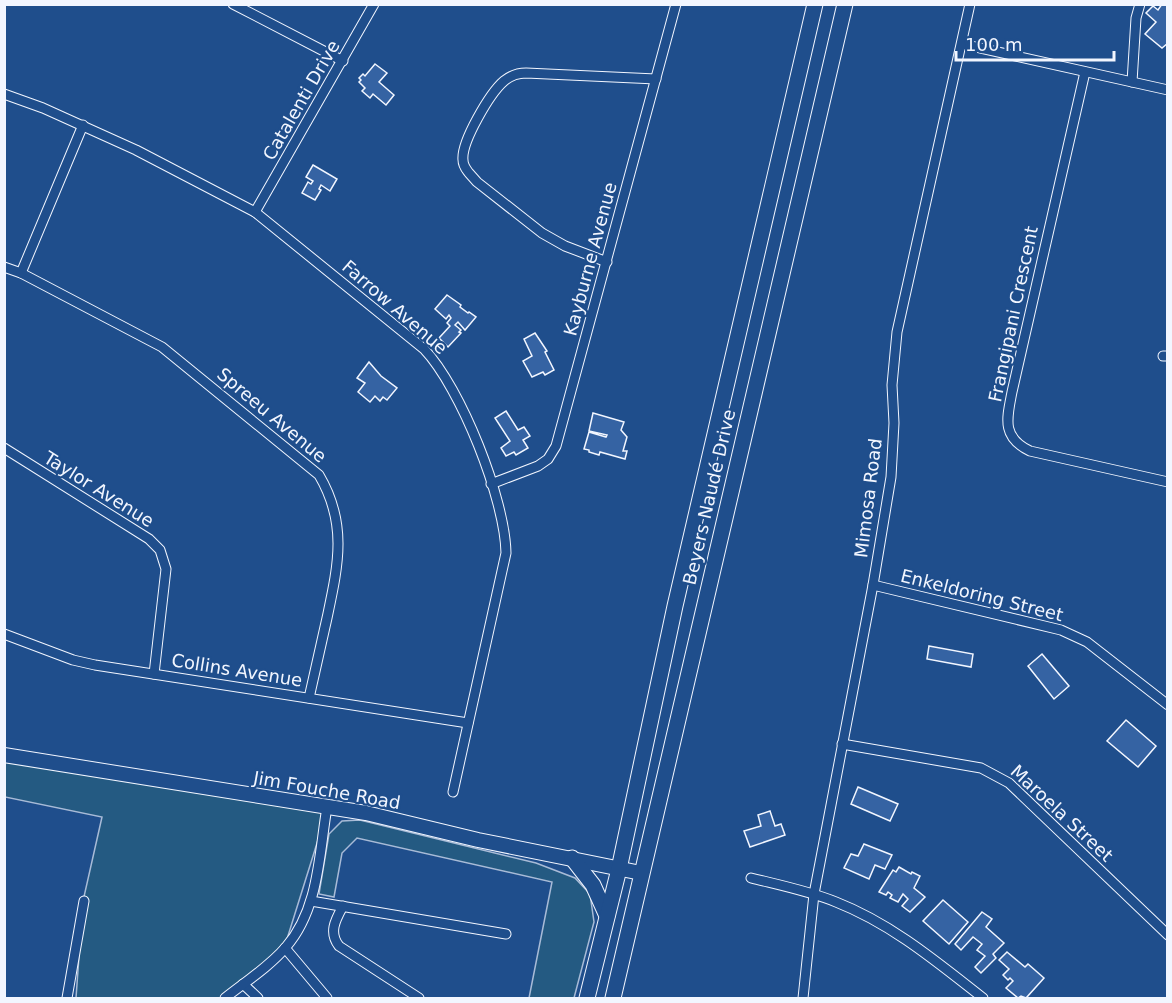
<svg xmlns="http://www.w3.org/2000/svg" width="1172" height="1003" font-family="'DejaVu Sans',sans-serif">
  <rect width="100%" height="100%" fill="#1f4e8c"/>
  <g fill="#245a82" stroke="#a8bbd7" stroke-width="1.5">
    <path d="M4 755 328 808 282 955 231 998H76L83 901 102 817 5 797Z"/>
    <path d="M360 820 536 863 575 878 590 894 594 922 574 998H529L552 882 357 838 342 853 334 897 319 894 329 834 342 821Z"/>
  </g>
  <g fill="#3563a3" stroke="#f2f6ff" stroke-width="1.5">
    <path d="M1162 4 1168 5V43L1162 48 1145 34 1156 22 1146 13 1153 6 1158 10Z"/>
    <path d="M375 64 387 73 379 82 394 95 386 105 373 94 370 98 362 91 365 88 359 82 361 80 359 78 363 74 365 76Z"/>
    <path d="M313 165 337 179 330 191 321 185 319 189 321 190 315 200 302 193 308 182 311 184 313 181 306 177Z"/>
    <path d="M447 295 461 305 460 307 468 313 469 312 476 317 465 330 458 322 455 325 461 330 459 332 461 333 448 347 439 338 450 326 447 323 451 318 449 315 446 319 435 309Z"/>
    <path d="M535 333 547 351 545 352 554 370 545 375 543 372 532 377 523 361 532 356 524 339Z"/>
    <path d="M369 362 381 376 397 388 387 400 383 397 380 401 375 396 370 402 358 392 365 383 357 378Z"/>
    <path d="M506 411 518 430 524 427 530 436 523 440 528 448 516 455 514 452 506 456 501 448 510 441 495 418Z"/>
    <path d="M593 413 624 422 621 430 627 437 623 451H627L625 459 600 452 599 455 589 452V450L584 449 589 432 606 437 607 435 589 431Z"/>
    <path d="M929 646 973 654 971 667 927 659Z"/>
    <path d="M1042 654 1069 686 1054 699 1028 666Z"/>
    <path d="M1126 720 1156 746 1138 767 1107 741Z"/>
    <path d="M858 787 898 804 890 821 851 804Z"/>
    <path d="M770 811 775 826 781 824 785 835 750 847 744 831 761 826 758 815Z"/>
    <path d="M864 844 892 855 885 869 875 865 869 879 844 868 851 854 858 856Z"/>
    <path d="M899 867 911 874 912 872 920 876 914 888 925 897 910 912 902 906 908 899 903 894 898 902 890 898 892 895 888 892 886 895 879 892 893 870 896 872Z"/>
    <path d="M943 900 968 922 949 944 923 921Z"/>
    <path d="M982 912 992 919 986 927 1004 943 993 954 996 958 981 973 975 967 985 956 977 950 982 944 973 937 961 950 955 944Z"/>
    <path d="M1007 952 1025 967 1028 964 1044 978 1026 998 1021 996 1018 998 1006 988 1013 981 1010 978 1008 980 1003 975 1009 969 999 960Z"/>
  </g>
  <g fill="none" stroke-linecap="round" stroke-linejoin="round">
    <defs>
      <g id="street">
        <path d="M233 4 343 61"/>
        <path d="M962 44 1168 90"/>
        <path d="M1085 72 1012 392C1007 418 1001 437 1030 451L1168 482"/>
        <path d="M1132 82 1136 18 1140 4"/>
        <path d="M4 94 43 108 136 150 255 212 424 349C461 388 505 499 506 553L453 792"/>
        <path d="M255 212 374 4"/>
        <path d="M607 262 565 246 542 233 477 182 469 173C466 169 463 166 463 160 461 142 490 93 504 81 510 76 518 73 526 73L656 79"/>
        <path d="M4 267 21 273 162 347 319 475C348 524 338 566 327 618 321 645 315 671 309 698"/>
        <path d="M21 273 83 125"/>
        <path d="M1163 356H1168"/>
        <path d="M4 448 149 539 160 550 166 569 154 674"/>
        <path d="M491 484 538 466 548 459 556 446 676 4"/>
        <path d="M873 585 1061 630 1087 642 1168 705"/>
        <path d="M4 634 73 660 95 665 468 723"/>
        <path d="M842 744 981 768 1009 783 1168 935"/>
        <path d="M751 878C779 885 809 891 836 902 892 924 937 962 983 998"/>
        <path d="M311 901 506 934"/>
        <path d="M343 906C336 919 328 932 339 946L419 998"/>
        <path d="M285 948 327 998"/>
        <path d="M243 984 258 998"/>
        <path d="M67 998 84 901"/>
        <path d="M225 998C245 982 269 967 286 947 319 909 319 854 327 807"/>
        <path d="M803 998 814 894 873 585 891 477 894 423 892 385 897 332 970 4"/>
      </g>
      <path id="secondary" d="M4 755 366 813 478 840 641 873"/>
      <g id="primary">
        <path d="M572 858 593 885 607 916"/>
        <path d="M587 998 619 869 675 606 815 4"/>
        <path d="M613 998 845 4"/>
      </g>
    </defs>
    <use href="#street" stroke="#f2f6ff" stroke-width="11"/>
    <use href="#secondary" stroke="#f2f6ff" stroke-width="16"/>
    <use href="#primary" stroke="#f2f6ff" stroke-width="17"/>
    <use href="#street" stroke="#1f4e8c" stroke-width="9"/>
    <use href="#secondary" stroke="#1f4e8c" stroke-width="14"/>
    <use href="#primary" stroke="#1f4e8c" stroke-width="15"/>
  </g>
  <g text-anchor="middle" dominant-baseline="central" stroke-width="4.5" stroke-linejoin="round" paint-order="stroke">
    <g font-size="18" fill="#f2f6ff" stroke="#1f4e8c">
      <text transform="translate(301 100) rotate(-60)">Catalenti Drive</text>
      <text transform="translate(590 259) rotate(-75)">Kayburne Avenue</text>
      <text transform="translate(395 307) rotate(41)">Farrow Avenue</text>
      <text transform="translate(1013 314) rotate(-78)">Frangipani Crescent</text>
      <text transform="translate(272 415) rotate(40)">Spreeu Avenue</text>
      <text transform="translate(99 489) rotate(32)">Taylor Avenue</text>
      <text transform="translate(709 497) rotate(-77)">Beyers Naudé Drive</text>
      <text transform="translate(868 498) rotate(-83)">Mimosa Road</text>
      <text transform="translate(982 595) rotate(14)">Enkeldoring Street</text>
      <text transform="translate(237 670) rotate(9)">Collins Avenue</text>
      <text transform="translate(327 790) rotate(10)">Jim Fouche Road</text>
      <text transform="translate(1062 813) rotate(43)">Maroela Street</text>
    </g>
  </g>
  <rect width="1172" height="1003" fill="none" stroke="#f2f6ff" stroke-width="12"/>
  <path d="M956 51v9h158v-9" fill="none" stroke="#f2f6ff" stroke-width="3"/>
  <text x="965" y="51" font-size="18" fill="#f2f6ff" stroke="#1f4e8c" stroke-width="4.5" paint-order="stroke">100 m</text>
</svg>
